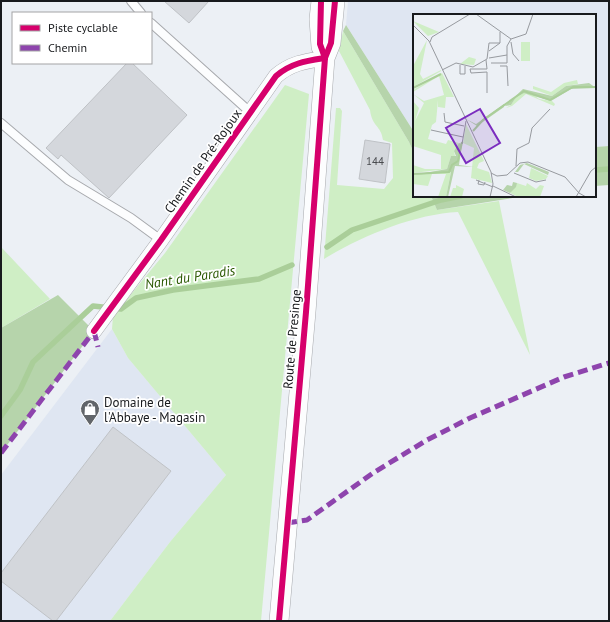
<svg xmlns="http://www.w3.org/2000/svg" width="610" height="622" font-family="'PT Sans',sans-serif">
  <rect width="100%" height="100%" fill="#ecf0f5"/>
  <g fill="#dfe6f2">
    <path d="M348 1H609V146L595 147V15H414V132L346 25Z"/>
    <path d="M112 329 128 358 226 475 170 542 110 621H56L171 471 113 427 1 573V475Z"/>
    <path d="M1 581 53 621H1Z"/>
  </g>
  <g fill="#cfeec5">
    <path d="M343 31 409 142 414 153V196H431L437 210 499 201 530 355 458 212C415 214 361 236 324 259L336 108H340L342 111 337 185 384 189 393 178 392 143 383 140C381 125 372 127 370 110L339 51Z"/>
    <path d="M285 85 309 94 261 621H110L170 542 226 475 128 358 112 329 113 316 165 253Z"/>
    <path d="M1 247 50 299 1 328Z"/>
  </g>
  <g fill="#b6d4ab">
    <path d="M346 25 414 132V153L409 142 343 31Z"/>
    <path d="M609 146V185L595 186V147Z"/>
    <path d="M431 196H525L437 210Z"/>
    <path d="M58 295 94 331 1 453V328Z"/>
  </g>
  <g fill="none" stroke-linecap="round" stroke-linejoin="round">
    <g stroke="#aace99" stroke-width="5.5">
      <path d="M595 170 609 169"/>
      <path d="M327 247 352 230 441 200 461 196"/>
      <path d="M1 416 20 390 33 362 93 306 121 309 136 298 173 290 259 279 292 265"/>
    </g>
  </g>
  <g fill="#d4d7dc" stroke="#bfc2c6">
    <path d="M164 1H209L189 23Z"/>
    <path d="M127 63H132L187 115 109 198 61 155 58 159 46 148Z"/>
    <path d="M365 140 390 144 385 183 359 179Z"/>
    <path d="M113 427 171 471 56 621H53L1 581V573Z"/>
  </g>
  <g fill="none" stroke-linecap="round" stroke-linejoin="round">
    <defs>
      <g id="service">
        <path d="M131 1 141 13"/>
        <path d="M151 23 250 112"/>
        <path d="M1 123 68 180 131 218 161 240"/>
      </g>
      <path id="minor" d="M94 331 161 240 276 76C291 63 306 61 325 58"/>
      <g id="tertiary">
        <path d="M321 1 319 19 321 47"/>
        <path d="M279 621 306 312 325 58 331 43 335 1"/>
      </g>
    </defs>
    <use href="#service" stroke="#a7a9ad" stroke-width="10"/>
    <use href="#minor" stroke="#a7a9ad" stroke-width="16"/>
    <use href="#tertiary" stroke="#a7a9ad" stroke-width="20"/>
    <use href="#service" stroke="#fcfdfe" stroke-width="8"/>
    <use href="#minor" stroke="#fcfdfe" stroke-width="15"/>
    <use href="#tertiary" stroke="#fcfdfe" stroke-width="19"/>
    <g stroke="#8e44ad" stroke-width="5" stroke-dasharray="10 5" stroke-linecap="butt">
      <path d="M94 331 98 347"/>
      <path d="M1 453 94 331"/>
      <path d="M287 523 307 520 373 473 427 440 470 418 564 377 609 363"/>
    </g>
    <defs>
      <g id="cycleway">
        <path d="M321 1 320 44 325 58"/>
        <path d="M94 331 161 240 276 76C291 63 306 61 325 58"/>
        <path d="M279 621 306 312 325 58 331 43 335 1"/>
      </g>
    </defs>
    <use href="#cycleway" stroke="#fff" stroke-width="8"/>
    <use href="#cycleway" stroke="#d6006c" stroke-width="6"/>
  </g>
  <defs>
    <symbol id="shop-pin" viewBox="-11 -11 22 30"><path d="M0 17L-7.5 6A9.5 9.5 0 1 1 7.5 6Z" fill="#626569" stroke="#fff"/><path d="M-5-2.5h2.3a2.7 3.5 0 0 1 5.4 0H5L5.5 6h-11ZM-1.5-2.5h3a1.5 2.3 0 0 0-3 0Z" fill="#fff"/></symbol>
  </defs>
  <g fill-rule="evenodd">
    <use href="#shop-pin" x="79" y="398" width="22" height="30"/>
  </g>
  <g text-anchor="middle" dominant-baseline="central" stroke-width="3.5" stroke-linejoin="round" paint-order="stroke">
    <g font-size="11" fill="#484a4e">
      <text x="375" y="161">144</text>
    </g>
    <g font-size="13" fill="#181a1d" stroke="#fff">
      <text transform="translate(203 161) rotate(-55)">Chemin de Pré-Rojoux</text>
      <text transform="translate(292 339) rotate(-85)">Route de Presinge</text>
    </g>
    <g font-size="13" fill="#181a1d" stroke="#fff" text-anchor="start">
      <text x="104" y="402">Domaine de<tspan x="104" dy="15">l'Abbaye - Magasin</tspan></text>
    </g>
    <g font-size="14" font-style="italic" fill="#2a5800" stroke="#fff">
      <text transform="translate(190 277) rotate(-9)">Nant du Paradis</text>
    </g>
  </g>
  <g transform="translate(413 14)">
    <rect width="183" height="183" fill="#ecf0f5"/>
    <path d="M0 7 26 18 15 22ZM14 26 7 60 10 65 28 56V57L0 73V52ZM108 28H117V47H108ZM56 43 63 45 61 51 47 50ZM29 59 41 83H33L32 94 25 93V86L23 108 19 111 15 125 33 130 35 126 46 129 41 137 42 142H38L34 155 0 159V151L12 155H28V141L0 132V87L6 94 2 107 11 89 0 80 11 87 31 81 26 62 0 78V76ZM164 66 165 70 153 72 139 82 120 75V72L138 78 151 69ZM112 78 121 81 126 85 139 87 142 90 141 92 113 80 99 92 93 94 98 91 103 82ZM53 110 71 147 66 149 64 154 76 158 79 169 58 164 61 134 50 129ZM118 154 135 162 133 165 123 167 116 164ZM18 158H38L33 183H25L33 160H19L15 172 0 170V161ZM104 169 113 172 114 169 123 175 127 171 131 172 127 183H105L97 179ZM43 171 51 175 49 183H37L40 174H43Z" fill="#cfeec5"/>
    <path d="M176 69 183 74 158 75 138 87 111 79 103 83 98 91 92 92 110 75 139 82 153 72ZM91 90V93L64 112 53 105 63 110ZM46 129 49 130 46 151 61 153 42 152 35 183H33L38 158 0 161 34 155 38 142H43L41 137ZM114 149 136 158 135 161 111 150 105 158H102L107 151ZM100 168 104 169 103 173 97 179 90 176 94 171 99 172Z" fill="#b6d4ab"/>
    <path fill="none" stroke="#aace99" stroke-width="2" d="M0 74 28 60M60 117 70 106 111 77 137 86 160 73H183M0 160 36 158 39 151 45 147 49 128"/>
    <path fill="none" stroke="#979a9f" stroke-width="1" d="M63 0 98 25 113 20 120 0M0 11 16 27 78 158 80 170 77 183M17 28 19 23 57 0M98 28 100 40 106 47M76 37 87 29M76 44 94 41V32L98 25M78 49H94V41M47 51V60H52V52M87 52H94L95 72M57 55 58 59 74 58V79M57 55H74L73 46M29 56 43 49 60 53 74 45 76 29H87V18M31 99 32 108 51 112M18 116 50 123M49 130 53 107M103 152 104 135 116 129 119 114 137 95M78 159 84 162 94 161 107 149 115 148 152 163 166 179 173 183M101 159 123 168 133 166M63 166 80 173M66 166 65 170 71 171 72 168M80 172 103 183M163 183 178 157 183 153"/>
    <path fill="#7b2cbf" fill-opacity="0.15" stroke="#7b2cbf" stroke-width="2" d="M67 95 87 129 53 149 33 114Z"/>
    <rect width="183" height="183" fill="none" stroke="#181a1d" stroke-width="2"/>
  </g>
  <rect width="610" height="622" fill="none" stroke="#181a1d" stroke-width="4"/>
  <rect x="12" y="12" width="140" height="52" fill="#ffffff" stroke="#a3a3a5"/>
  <rect x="20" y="25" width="20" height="6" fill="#d6006c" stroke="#a3a3a5"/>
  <text x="48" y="32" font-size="12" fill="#181a1d">Piste cyclable</text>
  <rect x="20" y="45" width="20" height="6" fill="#8e44ad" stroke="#a3a3a5"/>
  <text x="48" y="52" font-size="12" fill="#181a1d">Chemin</text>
</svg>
